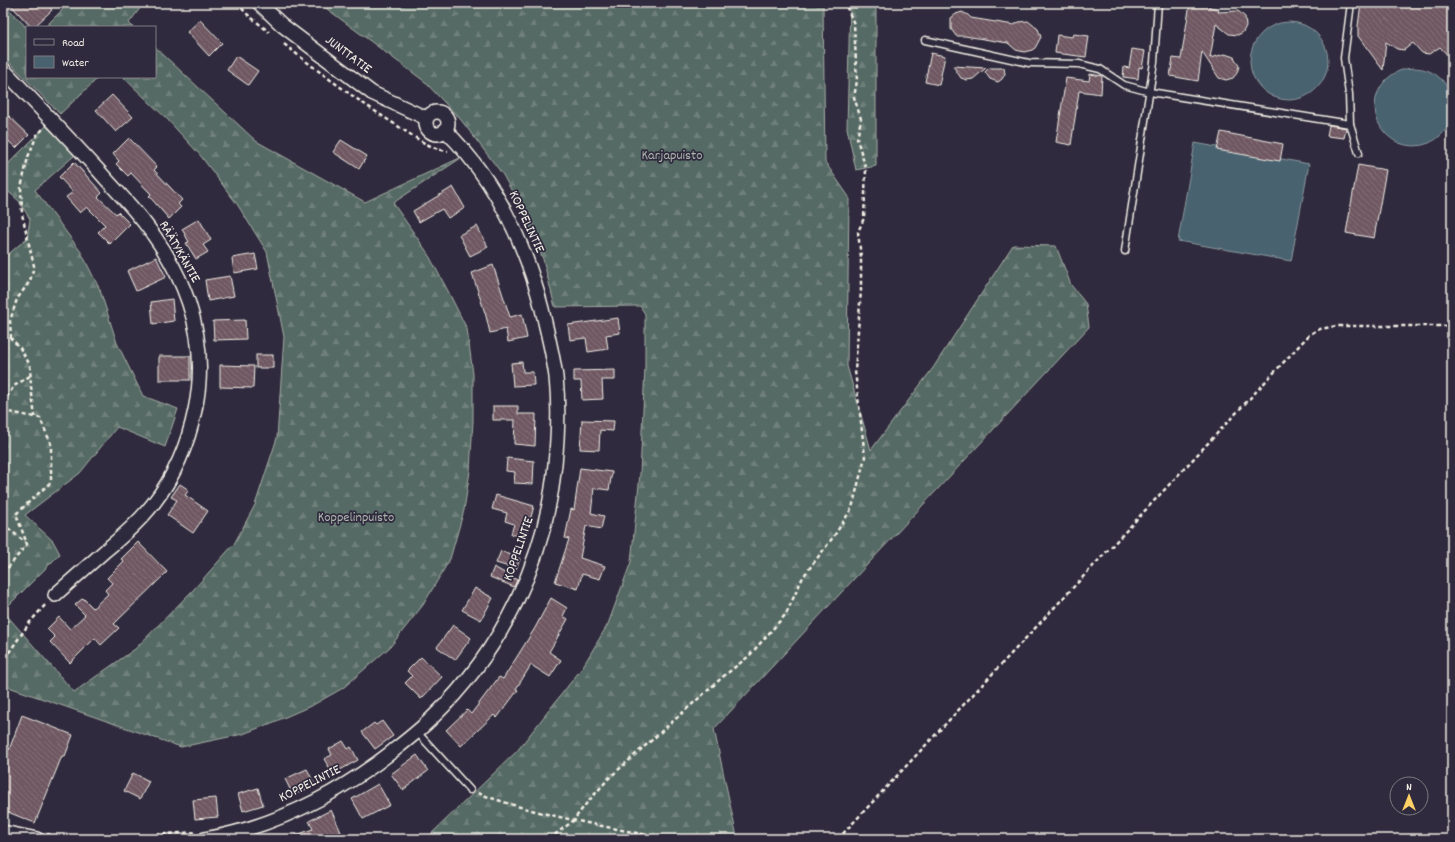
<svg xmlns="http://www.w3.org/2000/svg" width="1455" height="842" font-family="Dekko,sans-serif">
  <defs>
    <pattern id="forest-firs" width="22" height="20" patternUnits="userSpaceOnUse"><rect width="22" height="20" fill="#576b65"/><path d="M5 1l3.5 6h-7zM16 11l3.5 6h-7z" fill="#70817b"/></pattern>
    <pattern id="building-back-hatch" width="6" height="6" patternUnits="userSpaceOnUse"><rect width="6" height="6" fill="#6f5863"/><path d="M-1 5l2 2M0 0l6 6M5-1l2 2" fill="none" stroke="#847079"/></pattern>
  </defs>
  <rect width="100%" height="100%" fill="#2f2a3d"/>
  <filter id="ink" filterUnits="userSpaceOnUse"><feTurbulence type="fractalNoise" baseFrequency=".025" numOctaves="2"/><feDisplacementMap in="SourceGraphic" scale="8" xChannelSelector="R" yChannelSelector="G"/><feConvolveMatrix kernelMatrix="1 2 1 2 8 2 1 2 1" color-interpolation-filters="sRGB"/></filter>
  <g filter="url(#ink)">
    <g fill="url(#forest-firs)" stroke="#a6aea6">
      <path d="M3 3 27 28V77H99L60 114 3 56Z"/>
      <path d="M69 3H144L129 23 133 27H45Z"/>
      <path d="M319 3H823L825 162 849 197 847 366 871 450 933 368 1013 245 1056 246 1071 285 1086 304 1089 327 714 729 737 837 735 839H423L430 835 517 751 582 668 608 624 631 562 640 474 645 367V314L640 306 555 307 543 259 522 210 503 175 461 120 424 81Z"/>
      <path d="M850 3H880L876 9V166L856 170 847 128Z"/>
      <path d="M155 47 256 141 365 202 464 156 393 203 427 252 448 291 467 329 473 374V421L470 471 464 510 450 559 423 605 390 647 343 688 313 705 274 722 243 734 181 747 3 685V259L27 238 30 219 19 201 3 187V169L46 126 75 155 35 190 81 252 100 290 117 343 143 396 178 409 165 447 117 427 80 473 25 515 53 541 60 554 3 611 74 692 135 649 194 589 234 544 255 505 277 438 284 337 267 252 237 204 200 155 167 119 123 77H155Z"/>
    </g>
    <g fill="#496270" stroke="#8d9ba0">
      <circle cx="1289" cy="61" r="39"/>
      <circle cx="1414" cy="107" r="39"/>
      <path d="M1195 143 1309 164 1291 261 1178 241Z"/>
    </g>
    <g fill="url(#building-back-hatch)" stroke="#f4f1e8">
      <path d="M9 3H46L52 10 34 27H31Z"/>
      <path d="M1190 3H1210L1209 7 1219 9 1218 12 1238 11 1245 17 1246 26 1243 32 1238 35 1229 34 1216 24 1210 58 1225 54 1234 57 1239 66 1237 73 1233 78 1226 80 1219 78 1202 52 1198 81 1170 76 1173 58 1181 59Z"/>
      <path d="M1361 3H1452V60L1440 47 1429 54 1422 53 1413 43 1404 50 1397 49 1386 42 1383 70 1358 36V26Z"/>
      <path d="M962 12 968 15 971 18 1014 25 1019 22 1028 21 1038 29 1041 37 1035 48 1032 50 1024 52 1016 50 1008 43 965 36H956L951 29V18L956 14Z"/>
      <path d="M200 20 222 43 209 56 187 32Z"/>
      <path d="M1073 34 1089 36 1086 57 1055 53 1057 35 1072 37Z"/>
      <path d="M1132 49 1145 51 1142 68 1139 67 1138 79 1123 77 1124 67 1129 68Z"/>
      <path d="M931 53 945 56 939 85 925 82Z"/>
      <path d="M236 56 258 71 248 85 227 70Z"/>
      <path d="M953 66 986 68 973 79 967 80 961 78Z"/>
      <path d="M989 68H1004L1005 74 1002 79 998 82 990 79 985 72Z"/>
      <path d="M1090 74 1102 76 1101 94 1079 91 1071 145 1056 142 1066 78 1089 81Z"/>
      <path d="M112 95 133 117 116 132 96 110Z"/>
      <path d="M9 116 29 135 16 148 3 136V122Z"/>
      <path d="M1329 125 1346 128 1344 138 1327 136Z"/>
      <path d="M1221 132 1283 144 1280 161 1217 150Z"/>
      <path d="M129 138 157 167 154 170 182 200 178 204 181 207 169 219 149 196 151 194 131 173 128 176 116 164 119 161 113 154Z"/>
      <path d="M341 140 367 156 359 169 333 152Z"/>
      <path d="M74 162 102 193 98 197 116 214 118 212 130 224 110 244 98 232 105 225 87 207 80 213 66 197 73 192 59 177Z"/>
      <path d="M1358 165 1386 170 1374 238 1346 233Z"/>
      <path d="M453 187 465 208 448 218 442 209 419 222 413 211Z"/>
      <path d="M199 219 211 240 203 245 208 252 196 259 186 243 189 242 182 229Z"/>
      <path d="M477 226 488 247 470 256 459 235Z"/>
      <path d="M255 254 258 269 234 273 232 258Z"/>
      <path d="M156 257 166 277 136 291 127 271Z"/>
      <path d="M493 265 510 317 522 314 527 338 508 342 506 329 490 333 486 316 472 273Z"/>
      <path d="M230 276 234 296 208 301 205 280Z"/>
      <path d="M172 299 174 321 153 324 151 302Z"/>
      <path d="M618 318 620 333 606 335 608 349 588 352 586 338 570 340 568 325Z"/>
      <path d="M245 320 246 339 214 340 213 321Z"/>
      <rect x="256" y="355" width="17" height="13"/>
      <rect x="159" y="356" width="31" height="24"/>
      <path d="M522 362 523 372H533L534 385 513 386 511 363Z"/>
      <path d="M220 365 254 366 253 388 220 387Z"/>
      <path d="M615 370V380H602L603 399 582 400 581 381H574V371Z"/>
      <path d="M493 406H518V414H536L535 446 514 444 515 420H493Z"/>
      <path d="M582 420 614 421 613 431 600 430 599 450 580 449Z"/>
      <path d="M507 458 534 461 533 484 514 483 515 472 506 471Z"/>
      <path d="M580 468 612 472 609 490 594 488 591 513 604 516 601 529 586 526 580 558 605 566 600 579 582 574 578 589 555 582 569 539 565 538 571 509 574 510Z"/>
      <path d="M180 484 189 490 185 495 208 511 193 533 167 515 177 500 171 497Z"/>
      <path d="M496 495 534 506 525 538 511 534 514 524 505 521 507 513 492 509Z"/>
      <path d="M138 542 167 572 114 624 119 628 101 645 95 638 70 663 50 642 55 637 47 629 59 617 70 629 85 615 75 605 83 598 93 608 108 594 105 590 112 583 107 578 124 561 121 559Z"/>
      <path d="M501 551 520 559 516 569 496 563Z"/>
      <path d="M494 567 517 580 514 587 490 577Z"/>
      <path d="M475 588 493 598 481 620 462 610Z"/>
      <path d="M551 598 567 608 563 616 568 619 549 652 561 660 550 677 531 665 516 689 518 690 497 718 494 715 461 746 446 730 467 710 471 714 499 677 503 679 535 628Z"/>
      <path d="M453 625 471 638 455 660 437 647Z"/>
      <path d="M421 657 442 677 421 699 405 683 412 676 407 671Z"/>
      <path d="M22 715 73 735 65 756H62L35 823 3 810V761L8 749 9 750Z"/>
      <path d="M382 721 393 736 375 749 362 732 374 723 376 725Z"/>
      <path d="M343 741 348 749 351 747 358 760 333 774 324 759 332 755 329 749Z"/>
      <path d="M417 755 428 771 403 790 391 774Z"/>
      <path d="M307 769 315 785 293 795 285 779Z"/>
      <path d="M133 773 149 781 140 799 124 791Z"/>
      <path d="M378 784 390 805 363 819 352 799Z"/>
      <path d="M258 788 263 805 243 811 238 794Z"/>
      <path d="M216 798 218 817 195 819 193 800Z"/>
      <path d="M331 810 341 832 326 839H288V838L313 829 309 821Z"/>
    </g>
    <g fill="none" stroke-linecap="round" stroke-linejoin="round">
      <defs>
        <g id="service">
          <path d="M1351 3 1344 58 1349 94 1350 124 1359 153"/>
          <path d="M925 40 1029 63 1079 64 1100 69 1124 85 1150 92 1350 124"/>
          <path d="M1125 251 1154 62 1158 3"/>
          <path d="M417 732 470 790"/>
        </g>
        <g id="minor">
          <path d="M259 3 282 25 372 93 426 118"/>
          <path d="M3 69C35 103 68 137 99 171 110 184 123 197 134 210 183 267 211 335 195 410 188 444 174 477 153 504 139 522 123 536 106 550 89 565 72 580 55 595"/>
          <circle cx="437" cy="123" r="11"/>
          <path d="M3 832 37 839"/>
          <path d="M205 839C274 827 338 794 393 751 407 740 420 730 432 718 502 651 546 559 555 464 558 435 559 405 556 377 553 354 547 332 542 309 525 243 495 179 445 130"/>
        </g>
      </defs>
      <use href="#service" stroke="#f4f1e8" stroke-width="9"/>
      <use href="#minor" stroke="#f4f1e8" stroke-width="16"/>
      <g stroke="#f4f1e8" stroke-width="2.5" stroke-dasharray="4 3" stroke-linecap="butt">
        <path d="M237 3 247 14 269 32"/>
        <path d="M284 44C320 73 357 100 396 125 412 135 429 149 448 151"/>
        <path d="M11 338 10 321 17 299 30 281 34 266 22 214 21 188 28 157 37 135 43 129"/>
        <path d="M3 341 11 338 20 348 30 365 31 387 35 417"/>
        <path d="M3 403 14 386 30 376"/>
        <path d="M3 411 40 418 51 444V482L16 514 27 544 3 574"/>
        <path d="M3 450V454"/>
        <path d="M3 524 27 544"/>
        <path d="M3 657 10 651 30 622 47 603"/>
        <path d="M478 793C538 816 602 825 665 839"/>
        <path d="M47 834 69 839"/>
        <path d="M93 839 197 832"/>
        <path d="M549 839 573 821 586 804 609 778 725 675 749 656 786 614 803 577 834 536 852 508 865 457 855 371 861 290V257L858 232 864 218 866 169 857 139 861 119 854 97 857 81 854 24 845 3"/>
        <path d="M838 839 1310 334 1320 329 1336 326H1452"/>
      </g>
      <use href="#service" stroke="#2f2a3d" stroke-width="6"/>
      <use href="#minor" stroke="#2f2a3d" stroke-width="13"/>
    </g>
  </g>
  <g text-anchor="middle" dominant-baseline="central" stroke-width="3.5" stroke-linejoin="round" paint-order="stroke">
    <g font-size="14" fill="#f4f1e8" stroke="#2f2a3d">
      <text transform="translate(348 55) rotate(37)">JUNTTATIE</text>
      <text transform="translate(526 222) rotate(65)">KOPPELINTIE</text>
      <text transform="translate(179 252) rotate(60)">RÄÄTYKÄNTIE</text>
      <text transform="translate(519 549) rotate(-71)">KOPPELINTIE</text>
      <text transform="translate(310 784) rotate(-27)">KOPPELINTIE</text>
    </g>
    <g font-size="14" fill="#adb5ad" stroke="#2f2a3d">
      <text x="672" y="156">Karjapuisto</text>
      <text x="356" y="518">Koppelinpuisto</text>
    </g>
  </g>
  <rect width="1455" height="842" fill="none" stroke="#2f2a3d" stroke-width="16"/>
  <rect x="8" y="8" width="1439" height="826" fill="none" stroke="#f4f1e8" stroke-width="1.5" filter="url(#ink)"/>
  <rect x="26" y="26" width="130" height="52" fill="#2f2a3d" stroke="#7e7a81"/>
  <rect x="34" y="39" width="20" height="6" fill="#2f2a3d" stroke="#7e7a81"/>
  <text x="62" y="46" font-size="12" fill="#f4f1e8">Road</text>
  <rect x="34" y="56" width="20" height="12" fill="#496270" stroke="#7e7a81"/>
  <text x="62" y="66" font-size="12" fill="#f4f1e8">Water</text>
  <g transform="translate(1409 796)"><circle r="19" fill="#2f2a3d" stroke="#7e7a81"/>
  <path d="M0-3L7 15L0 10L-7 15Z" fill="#ffd166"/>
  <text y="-6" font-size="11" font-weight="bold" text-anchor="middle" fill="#f4f1e8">N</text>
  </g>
</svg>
